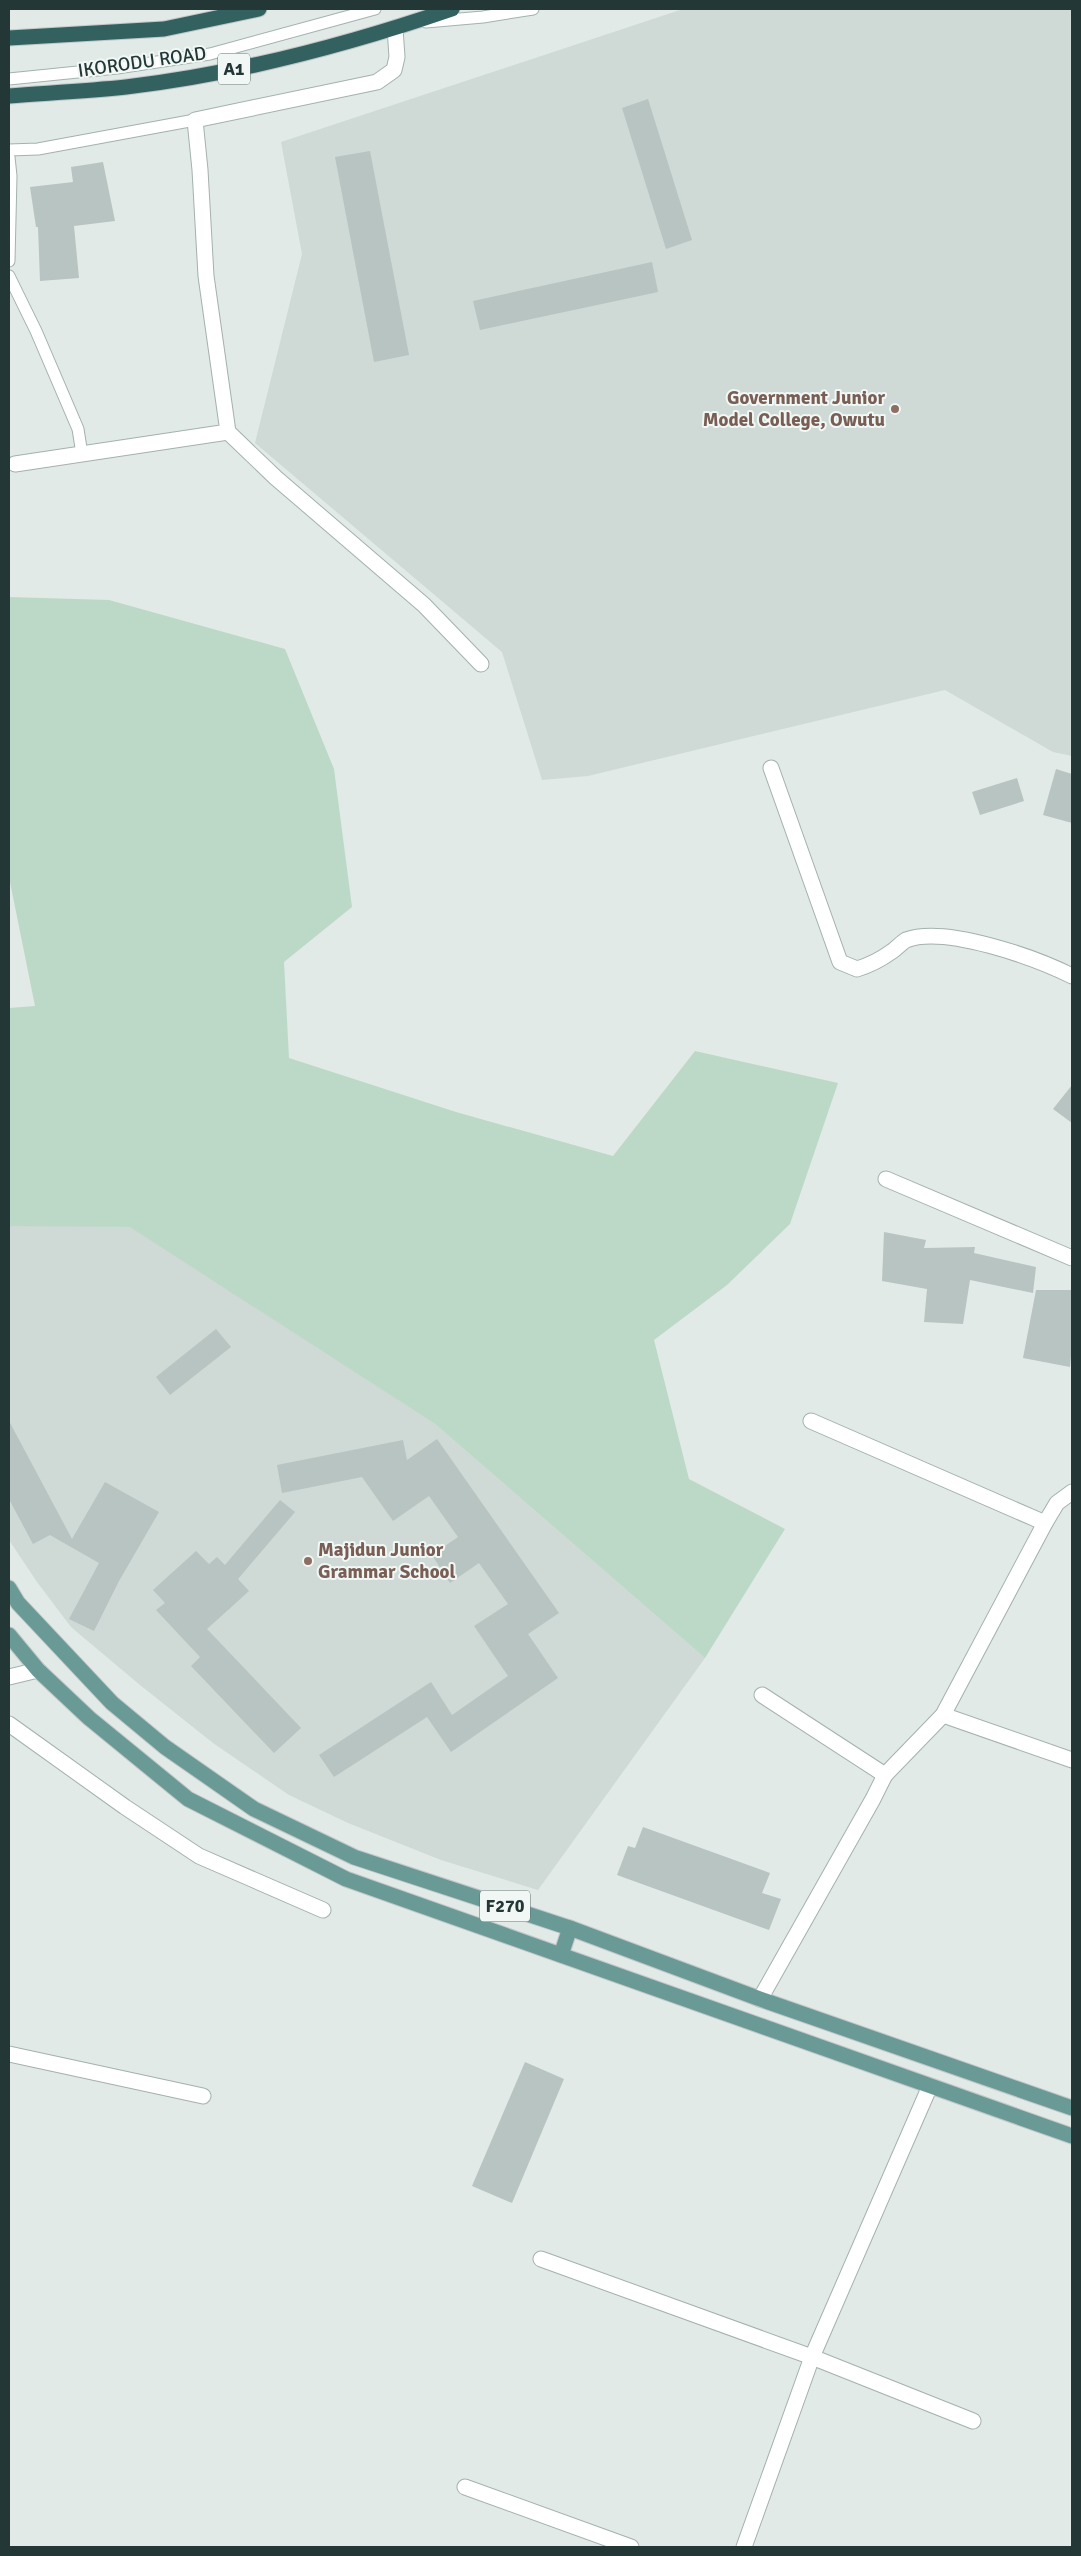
<svg xmlns="http://www.w3.org/2000/svg" width="1081" height="2556" font-family="Signika,sans-serif">
  <rect width="100%" height="100%" fill="#e1eae7"/>
  <g fill="#cfd9d6">
    <path d="M683 9H1072V756L1053 752 945 690 588 776 542 780 502 652 255 443 302 254 281 142Z"/>
    <path d="M9 1226H130L435 1424 705 1658 538 1890 441 1860 348 1823 289 1795 213 1743 140 1685 71 1627 37 1582 9 1540Z"/>
  </g>
  <path fill="#bcd9c8" d="M9 597 109 600 285 649 334 769 352 907 284 962 289 1058 456 1112 613 1156 695 1051 838 1083 790 1224 727 1285 654 1340 689 1479 785 1529 705 1658 435 1424 130 1227 9 1226V1008L35 1006 9 877Z"/>
  <g fill="#b7c4c1">
    <path d="M648 99 692 240 666 249 622 108Z"/>
    <path d="M370 151 409 355 374 362 335 157Z"/>
    <path d="M103 162 115 221 74 226 79 278 40 281 38 227H36L30 187 73 182 71 167Z"/>
    <path d="M652 262 658 292 480 330 473 301Z"/>
    <path d="M1056 769 1072 774V823L1043 815Z"/>
    <path d="M1017 778 1024 801 980 815 972 792Z"/>
    <path d="M1072 1085V1123L1053 1109Z"/>
    <path d="M884 1232 926 1240 924 1248 975 1247 974 1253 1036 1267 1033 1293 970 1280 963 1324 924 1322 927 1289 882 1281Z"/>
    <path d="M1036 1290H1072V1345L1070 1367 1023 1358Z"/>
    <path d="M216 1329 231 1347 170 1395 156 1377Z"/>
    <path d="M9 1421 72 1539 105 1482 159 1512 119 1581 94 1631 69 1619 99 1563 50 1535 33 1544 9 1499Z"/>
    <path d="M437 1439 559 1613 528 1634 558 1678 451 1752 427 1717 334 1777 319 1755 431 1682 452 1715 508 1676 474 1626 508 1604 479 1563 450 1583 432 1555 458 1537 429 1496 393 1521 362 1477 282 1493 277 1465 403 1440 407 1460Z"/>
    <path d="M280 1500 295 1512 238 1579 249 1591 207 1629 301 1728 274 1753 191 1666 200 1657 156 1610 165 1603 153 1590 196 1551 209 1564 217 1557 225 1565Z"/>
    <path d="M643 1827 770 1873 762 1893 781 1899 769 1930 617 1875 628 1846 635 1848Z"/>
    <path d="M525 2062 564 2079 512 2203 472 2186Z"/>
  </g>
  <g fill="none" stroke-linecap="round" stroke-linejoin="round">
    <defs>
      <g id="lane">
        <path d="M426 22 483 17 533 9"/>
        <path d="M9 79 117 68 210 54 375 9"/>
        <path d="M9 150 38 149 195 120"/>
        <path d="M9 157 11 176 9 261"/>
        <path d="M9 276 36 331 78 429 82 454"/>
      </g>
      <g id="street">
        <path d="M228 432 276 478 424 605 481 664"/>
        <path d="M15 464 228 432 206 276 200 170 195 120 377 82 394 70 397 57 395 28"/>
        <path d="M771 768 840 962 857 969C870 965 880 960 891 952 896 949 901 943 906 940 945 925 1036 958 1072 976"/>
        <path d="M886 1179 1072 1258"/>
        <path d="M811 1421 1045 1523"/>
        <path d="M9 1677 38 1670"/>
        <path d="M762 1695 885 1775"/>
        <path d="M943 1715 1072 1760"/>
        <path d="M9 1724 125 1807 199 1856 323 1910"/>
        <path d="M760 1999 873 1799 885 1775 943 1715 1045 1523 1057 1503 1072 1492"/>
        <path d="M9 2054 203 2096"/>
        <path d="M541 2259 812 2357 973 2421"/>
        <path d="M465 2487 631 2547"/>
        <path d="M744 2547 812 2357 930 2086"/>
      </g>
      <g id="primary">
        <path d="M9 1588 18 1603 112 1703 165 1747 254 1809 354 1857 570 1928 760 1999 1072 2108"/>
        <path d="M9 1635 38 1670 89 1718 188 1799 346 1879 1072 2136"/>
        <path d="M561 1955 570 1928"/>
      </g>
      <g id="highway">
        <path d="M9 38 164 29 259 9"/>
        <path d="M9 96C48 93 87 91 126 87 237 74 347 45 452 9"/>
      </g>
    </defs>
    <use href="#lane" stroke="#a4b1ae" stroke-width="13"/>
    <use href="#street" stroke="#a4b1ae" stroke-width="17"/>
    <use href="#primary" stroke="#c1c7c7" stroke-width="17"/>
    <use href="#highway" stroke="#c1c7c7" stroke-width="17"/>
    <use href="#lane" stroke="#fff" stroke-width="11"/>
    <use href="#street" stroke="#fff" stroke-width="15"/>
    <use href="#primary" stroke="#6a9a96" stroke-width="15"/>
    <use href="#highway" stroke="#33615f" stroke-width="15"/>
  </g>
  <g fill="#8d6e63" stroke="#f1f7f5" stroke-width="2">
    <circle cx="895" cy="409" r="5"/>
    <circle cx="308" cy="1561" r="5"/>
  </g>
  <g text-anchor="middle" dominant-baseline="central" stroke-width="4" stroke-linejoin="round" paint-order="stroke">
    <g fill="#f1f7f5" stroke="#61716f" stroke-width="1">
      <rect x="218" y="53.5" width="32" height="31" rx="4"/>
      <rect x="480" y="1890.5" width="50" height="31" rx="4"/>
    </g>
    <g font-size="18" font-weight="bold" fill="#233836">
      <text x="234" y="69">A1</text>
      <text x="505" y="1906">F270</text>
    </g>
    <g font-size="19" fill="#233836" stroke="#f1f7f5">
      <text transform="translate(142 62) rotate(-8)">IKORODU ROAD</text>
    </g>
    <g font-size="19" font-weight="bold" fill="#785e54" stroke="#f1f7f5" text-anchor="end">
      <text x="885" y="398">Government Junior<tspan x="885" dy="22">Model College, Owutu</tspan></text>
      <text x="318" y="1550" text-anchor="start">Majidun Junior<tspan x="318" dy="22">Grammar School</tspan></text>
    </g>
  </g>
  <rect width="1081" height="2556" fill="none" stroke="#233836" stroke-width="20"/>
</svg>
